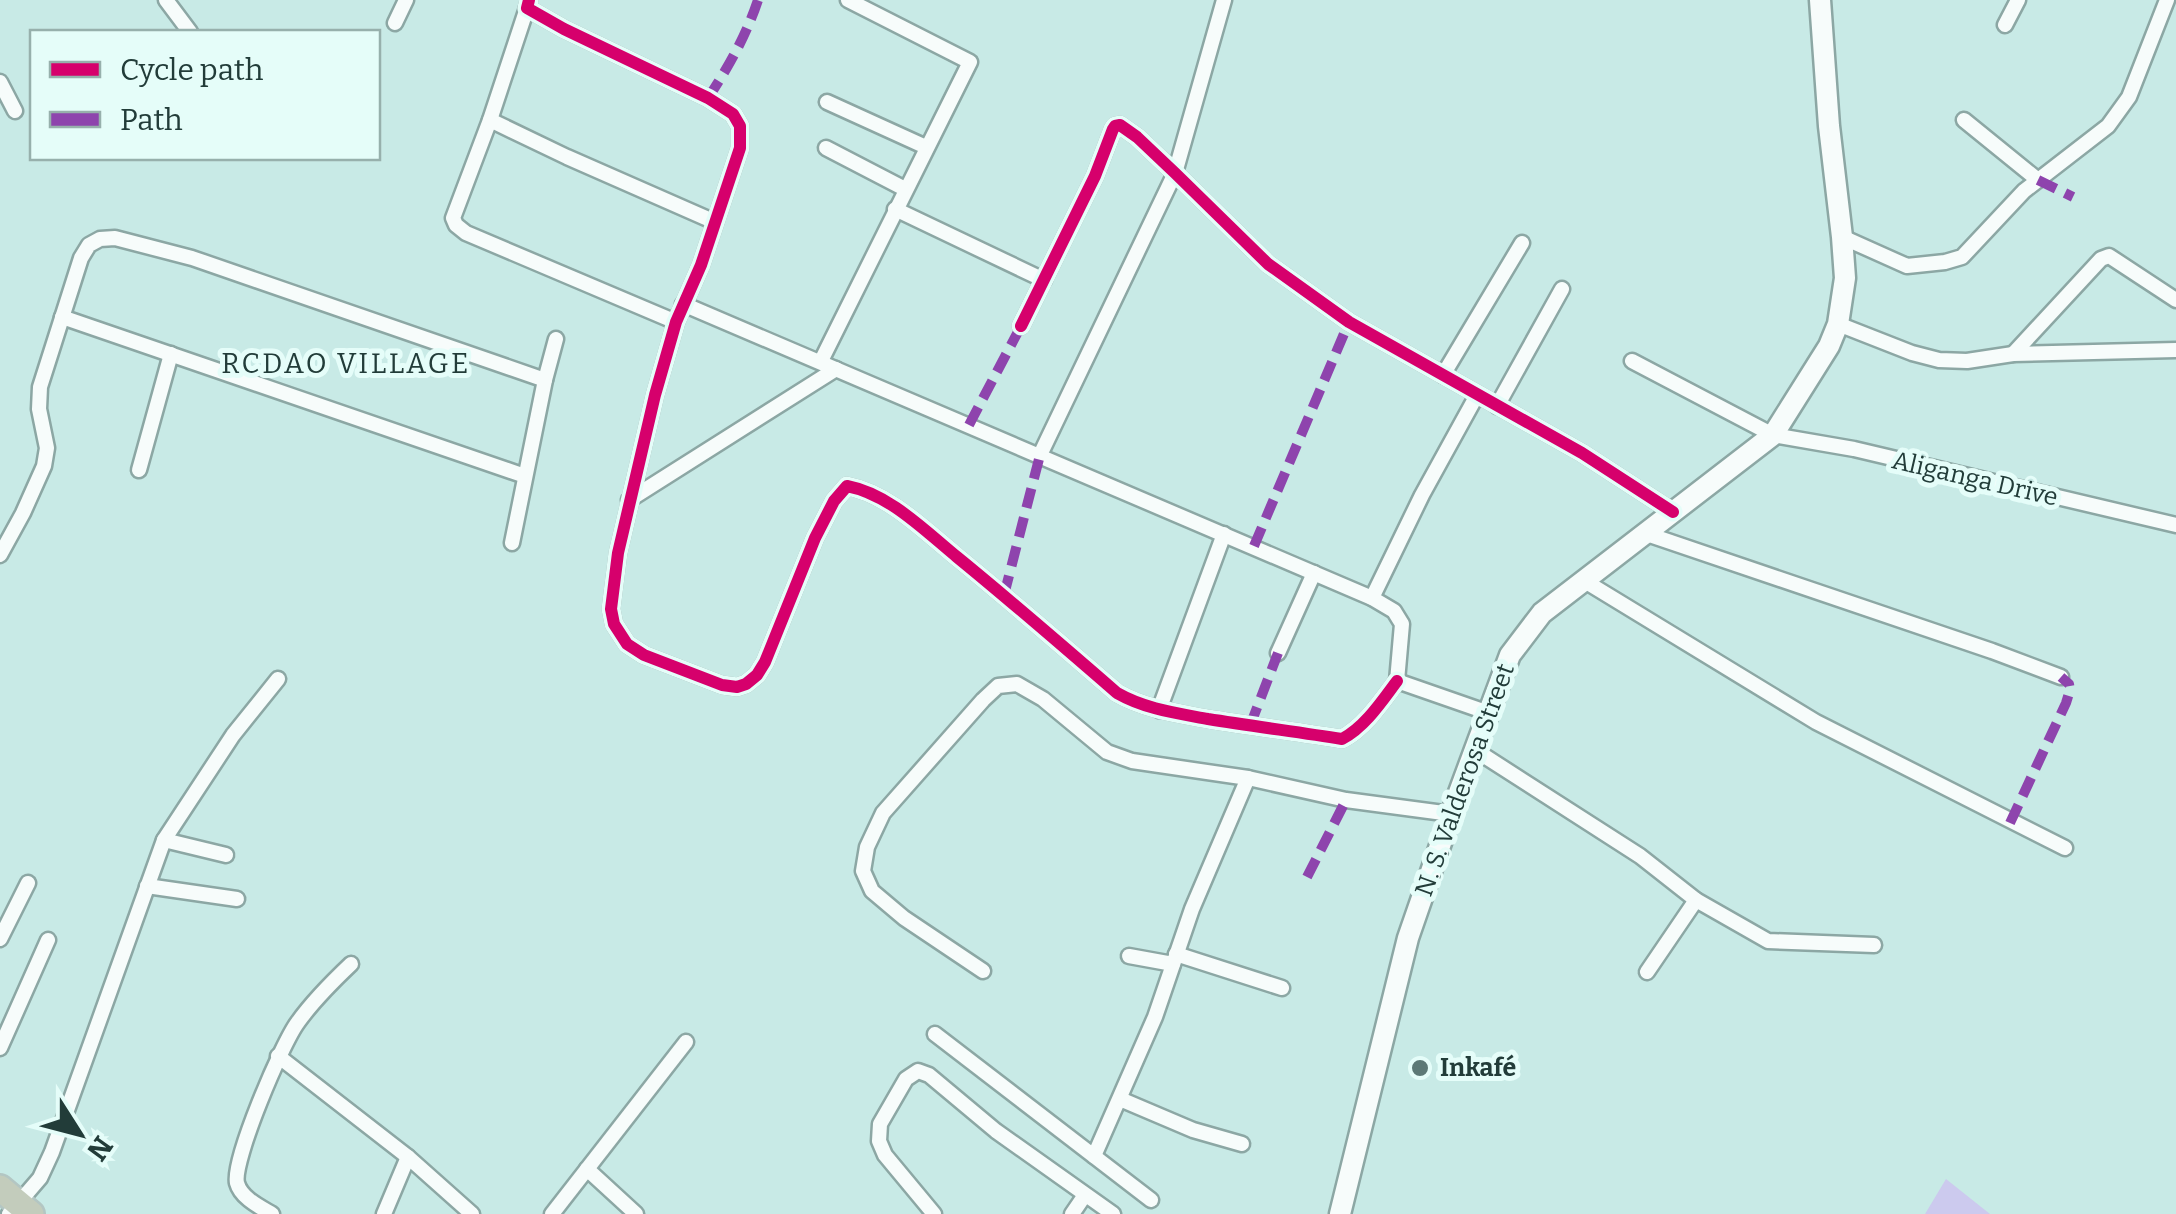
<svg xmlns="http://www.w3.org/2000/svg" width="2176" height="1214" font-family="Bitter,serif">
  <rect width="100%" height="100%" fill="#c8eae6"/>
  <path fill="#cccaee" d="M1946 1179 1990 1214H1925Z"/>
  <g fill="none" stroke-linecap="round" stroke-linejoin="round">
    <defs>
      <g id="street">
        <path d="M166 0 190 32"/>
        <path d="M529 0 527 8 564 29 708 98 733 114 740 126V148L701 265 676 322 655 395 618 553 611 609 614 624 627 644 644 655 722 685 737 687 746 684 757 675 765 662 815 538 834 501 847 486C889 494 924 530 957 557 1011 601 1064 647 1117 693 1145 709 1176 713 1208 719 1252 726 1297 732 1342 739 1365 727 1382 701 1397 681"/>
        <path d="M527 8 490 120 453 218 456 225 466 233 676 322"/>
        <path d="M395 23 406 0"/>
        <path d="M2005 25 2018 0"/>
        <path d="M0 82 15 111"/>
        <path d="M827 102 926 147"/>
        <path d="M490 120 567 157 715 222"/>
        <path d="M1964 120 2038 180"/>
        <path d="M826 148 905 189"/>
        <path d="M895 209 1044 280"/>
        <path d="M1842 237 1907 266 1945 262 1962 257 2024 191 2108 126 2129 97 2167 0"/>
        <path d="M683 304 1372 598 1394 611 1402 624 1397 681 1489 713"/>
        <path d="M62 317 525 476"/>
        <path d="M1838 324 1912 353 1939 360 1967 361 2013 354 2176 350"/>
        <path d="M1021 326 1095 176 1113 129 1115 126 1120 125 1137 137 1175 173 1268 264 1349 322 1582 453 1673 512"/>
        <path d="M2013 354 2101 259 2109 256 2176 300"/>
        <path d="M821 361 970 62 848 0"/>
        <path d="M1632 361 1773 435 1854 449 2176 525"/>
        <path d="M1443 375 1522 243"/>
        <path d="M1497 406 1562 289"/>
        <path d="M1040 455 1175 173 1224 0"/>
        <path d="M139 470 171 354"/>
        <path d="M629 500 836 369"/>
        <path d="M1647 534 1992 651 2061 677"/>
        <path d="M512 543 545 380 556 339"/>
        <path d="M0 555 23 513 44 466 47 448 39 409 40 387 81 258 89 245 100 239 115 238 192 258 545 380"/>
        <path d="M1583 580 1816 722 2065 848"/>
        <path d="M1372 598 1422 495 1477 395"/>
        <path d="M1278 653 1314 573"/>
        <path d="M1159 710 1224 534"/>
        <path d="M1475 750 1640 856 1696 900 1768 941 1874 945"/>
        <path d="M164 840 226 855"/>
        <path d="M147 886 237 899"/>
        <path d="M0 939 28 883"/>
        <path d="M1176 954 1282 988"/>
        <path d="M1129 956 1173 964"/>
        <path d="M983 971 904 918 872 891 863 871 867 847 883 813 983 700 998 686 1017 684 1043 699 1107 752 1132 761 1248 778 1346 800 1451 814"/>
        <path d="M1647 972 1696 900"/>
        <path d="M935 1034 1151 1200"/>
        <path d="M0 1048 48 940"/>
        <path d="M278 1056 408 1157 472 1214"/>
        <path d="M1120 1099 1193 1130 1242 1144"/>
        <path d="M1094 1156 1155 1017 1192 909 1248 778"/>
        <path d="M587 1169 636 1214"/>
        <path d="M9 1214 40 1178 52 1152 164 840 233 735 278 679"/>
        <path d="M272 1214C260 1207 241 1198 237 1183 232 1161 282 1043 298 1022 313 1001 332 982 351 964"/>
        <path d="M384 1214 408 1157"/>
        <path d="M552 1214 686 1042"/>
        <path d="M934 1214 885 1155 879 1141 880 1124 906 1079 918 1071 929 1075 996 1131 1113 1214"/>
        <path d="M1072 1214 1085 1195"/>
      </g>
      <path id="secondary" d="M1340 1214 1408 938 1451 814 1510 655 1542 613 1773 435 1829 346 1838 324 1845 278 1842 237 1829 126 1820 0"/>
      <path id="highway" d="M0 1188 31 1214"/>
    </defs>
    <use href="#street" stroke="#8ca7a4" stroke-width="19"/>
    <use href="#secondary" stroke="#8ca7a4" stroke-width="25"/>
    <use href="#highway" stroke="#b3c6c3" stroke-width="30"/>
    <use href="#street" stroke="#f7fcfb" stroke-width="14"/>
    <use href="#secondary" stroke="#f7fcfb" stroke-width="20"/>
    <use href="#highway" stroke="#c3ccbc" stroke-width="25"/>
    <g stroke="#8e44ad" stroke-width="10" stroke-dasharray="20 10" stroke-linecap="butt">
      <path d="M708 98C729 66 746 36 758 0"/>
      <path d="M2038 180 2073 197"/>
      <path d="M969 425 1021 326"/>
      <path d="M1254 546 1349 322"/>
      <path d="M1004 595 1040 455"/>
      <path d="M1250 726 1278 653"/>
      <path d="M2010 823 2066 703 2070 690 2069 684 2061 677"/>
      <path d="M1307 877 1346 800"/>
    </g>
    <defs>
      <g id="cycleway">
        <path d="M529 0 527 8 564 29 708 98 733 114 740 126V148L701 265 676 322 655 395 618 553 611 609 614 624 627 644 644 655 722 685 737 687 746 684 757 675 765 662 815 538 834 501 847 486C889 494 924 530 957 557 1011 601 1064 647 1117 693 1145 709 1176 713 1208 719 1252 726 1297 732 1342 739 1365 727 1382 701 1397 681"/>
        <path d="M1021 326 1095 176 1113 129 1115 126 1120 125 1137 137 1175 173 1268 264 1349 322 1582 453 1673 512"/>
      </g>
    </defs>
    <use href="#cycleway" stroke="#e5fdf9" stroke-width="19"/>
    <use href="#cycleway" stroke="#d6006c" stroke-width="12"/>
  </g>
  <circle fill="#5c7976" stroke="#e5fdf9" stroke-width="4" cx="1420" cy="1068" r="10"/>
  <g text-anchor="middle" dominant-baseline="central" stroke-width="10" stroke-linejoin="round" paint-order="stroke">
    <g font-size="25" fill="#223c39" stroke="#e5fdf9">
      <text transform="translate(1975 479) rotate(13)">Aliganga Drive</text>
      <text transform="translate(1465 780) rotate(-70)">N. S. Valderosa Street</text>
    </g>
    <g font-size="25" font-weight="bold" fill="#223c39" stroke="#e5fdf9" text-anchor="start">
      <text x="1440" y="1068">Inkafé</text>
    </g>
    <g font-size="28" letter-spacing="2.5" fill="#223c39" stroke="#e5fdf9">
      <text x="346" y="363">RCDAO VILLAGE</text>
    </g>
  </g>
  <rect x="30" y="30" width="350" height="130" fill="#e5fdf9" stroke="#97b0ac" stroke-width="2.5"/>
  <rect x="50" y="62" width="50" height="15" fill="#d6006c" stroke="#97b0ac" stroke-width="2.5"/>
  <text x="120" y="80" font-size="30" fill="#223c39">Cycle path</text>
  <rect x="50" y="112" width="50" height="15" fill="#8e44ad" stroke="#97b0ac" stroke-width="2.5"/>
  <text x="120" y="130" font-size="30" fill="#223c39">Path</text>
  <g transform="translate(80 1134) rotate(126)" stroke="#e5fdf9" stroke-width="8" paint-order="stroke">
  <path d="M0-8L18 38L0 25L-18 38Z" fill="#223c39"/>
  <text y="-15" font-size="28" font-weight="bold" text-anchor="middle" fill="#223c39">N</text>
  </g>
</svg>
